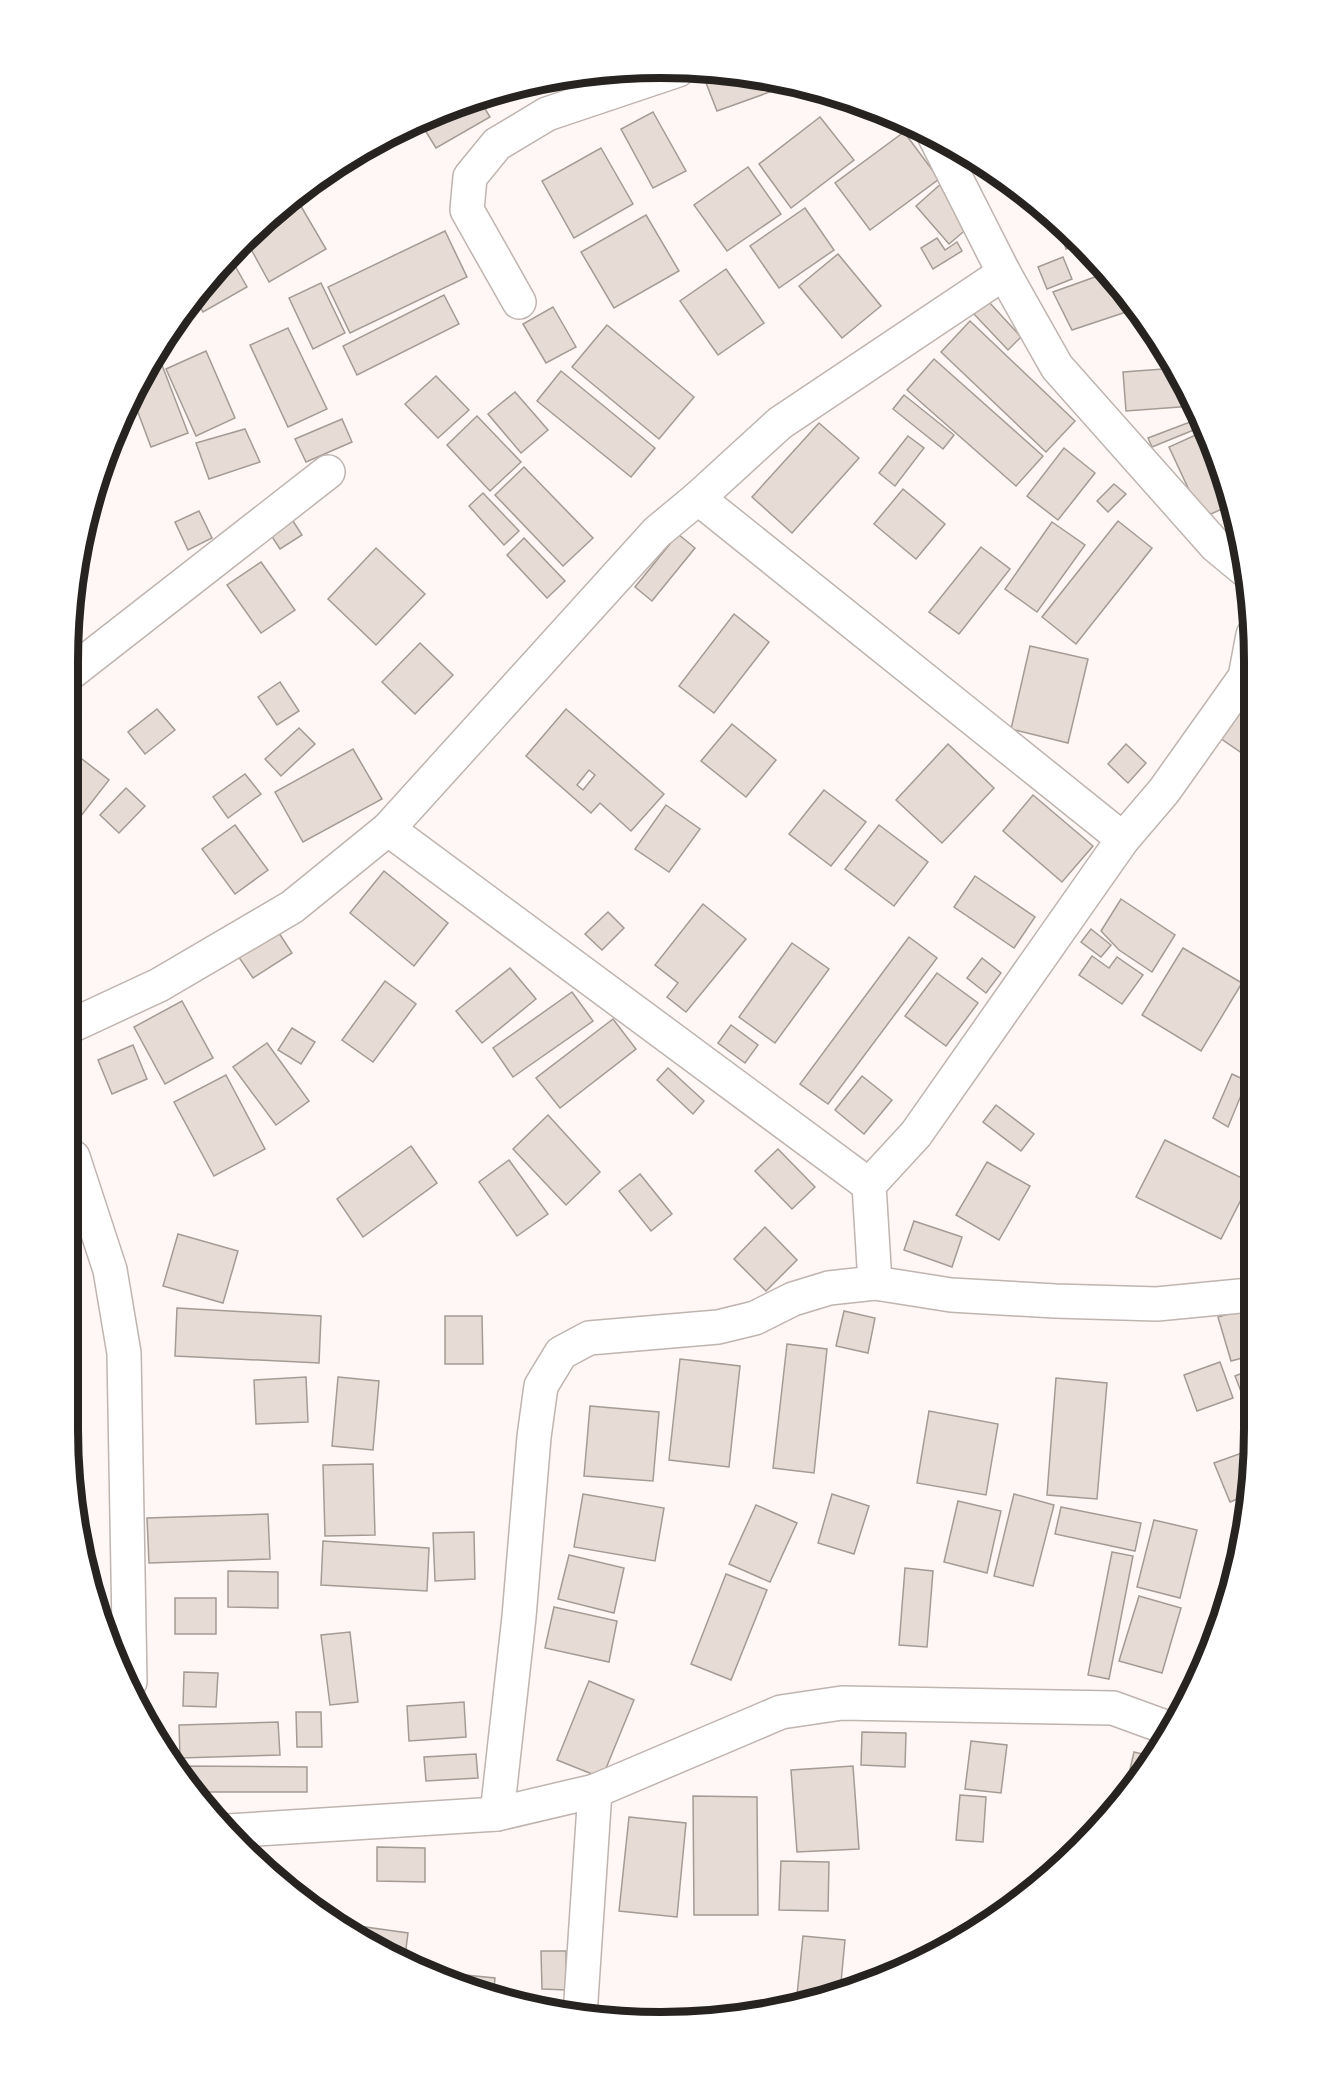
<svg xmlns="http://www.w3.org/2000/svg" width="1322" height="2090" font-family="'Exo 2',sans-serif">
  <rect width="100%" height="100%" fill="#fef7f5"/>
  <g fill="#e6dcd5" stroke="#a59b95" stroke-width="1.5" fill-rule="evenodd">
    <path d="M703 69 792 84 717 111 701 70Z"/>
    <path d="M478 97 490 117 436 148 420 122Z"/>
    <path d="M653 112 686 171 653 188 621 129Z"/>
    <path d="M820 117 854 160 791 208 759 164Z"/>
    <path d="M904 132 939 179 870 230 835 183Z"/>
    <path d="M601 148 633 204 574 238 542 181Z"/>
    <path d="M748 167 781 214 727 251 694 205Z"/>
    <path d="M943 182 976 221 949 244 916 206Z"/>
    <path d="M295 196 326 249 269 282 246 240 270 215Z"/>
    <path d="M805 208 834 250 779 288 750 246Z"/>
    <path d="M646 215 679 271 614 308 581 252Z"/>
    <path d="M1059 225 1081 245 1066 249Z"/>
    <path d="M445 231 467 277 350 333 328 287Z"/>
    <path d="M937 238 945 250 957 242 962 251 933 269 921 248Z"/>
    <path d="M838 254 881 306 842 338 799 286Z"/>
    <path d="M230 257 247 287 203 312 194 296Z"/>
    <path d="M1063 257 1072 279 1047 289 1038 267Z"/>
    <path d="M726 269 764 323 718 355 680 301Z"/>
    <path d="M1109 272 1135 309 1072 330 1053 292Z"/>
    <path d="M321 283 345 333 313 349 289 298Z"/>
    <path d="M444 295 459 324 357 375 343 346Z"/>
    <path d="M988 301 1021 337 1008 350 974 314Z"/>
    <path d="M553 307 576 347 546 363 523 324Z"/>
    <path d="M970 321 1075 421 1046 452 941 352Z"/>
    <path d="M607 325 694 397 659 439 572 367Z"/>
    <path d="M288 328 327 409 288 427 250 345Z"/>
    <path d="M206 351 235 418 196 436 166 369Z"/>
    <path d="M934 359 1043 456 1016 486 907 390Z"/>
    <path d="M162 365 188 433 151 447 133 399 150 369Z"/>
    <path d="M1177 368 1193 406 1126 411 1123 372Z"/>
    <path d="M561 371 655 448 631 477 537 401Z"/>
    <path d="M436 376 469 410 438 438 405 404Z"/>
    <path d="M515 392 548 430 521 453 488 414Z"/>
    <path d="M904 395 954 435 943 449 893 409Z"/>
    <path d="M477 416 521 462 490 491 447 445Z"/>
    <path d="M342 419 352 442 306 462 295 439Z"/>
    <path d="M1198 419 1201 427 1152 447 1148 438Z"/>
    <path d="M819 423 859 458 792 533 752 497Z"/>
    <path d="M245 429 260 462 209 479 196 443Z"/>
    <path d="M1200 433 1233 504 1202 518 1169 447Z"/>
    <path d="M908 436 924 448 895 486 879 473Z"/>
    <path d="M1064 448 1095 473 1058 520 1027 496Z"/>
    <path d="M524 467 593 538 563 566 495 495Z"/>
    <path d="M1114 484 1126 494 1108 512 1097 501Z"/>
    <path d="M903 489 945 524 916 559 874 524Z"/>
    <path d="M483 493 519 531 504 545 469 506Z"/>
    <path d="M199 511 212 538 188 550 175 522Z"/>
    <path d="M293 521 302 535 280 549 271 535Z"/>
    <path d="M1118 521 1152 548 1076 644 1042 617Z"/>
    <path d="M1052 522 1085 545 1037 612 1005 589Z"/>
    <path d="M678 534 695 548 652 601 635 587Z"/>
    <path d="M524 538 565 581 547 598 507 555Z"/>
    <path d="M981 547 1010 569 959 634 929 612Z"/>
    <path d="M376 548 425 594 376 645 328 599Z"/>
    <path d="M261 562 295 610 261 633 227 585Z"/>
    <path d="M734 614 769 642 714 713 679 686Z"/>
    <path d="M420 643 453 675 415 714 382 682Z"/>
    <path d="M1030 646 1088 659 1068 743 1011 729Z"/>
    <path d="M280 682 299 711 277 725 258 697Z"/>
    <path d="M1242 705 1253 712V753L1249 758 1220 738Z"/>
    <path d="M157 709 175 730 145 754 128 732Z"/>
    <path d="M566 709 664 794 631 831 600 803 591 813 526 756ZM589 770 595 775 583 790 577 785Z"/>
    <path d="M732 724 776 760 746 797 701 761Z"/>
    <path d="M299 728 315 744 281 776 265 759Z"/>
    <path d="M948 744 994 788 942 843 896 800Z"/>
    <path d="M1126 744 1146 763 1128 783 1108 764Z"/>
    <path d="M353 749 382 799 303 842 275 792Z"/>
    <path d="M73 752 109 780 73 826Z"/>
    <path d="M245 774 261 794 228 818 213 797Z"/>
    <path d="M126 788 145 806 119 833 100 815Z"/>
    <path d="M824 790 866 822 831 866 789 834Z"/>
    <path d="M1033 795 1093 846 1062 882 1003 831Z"/>
    <path d="M666 805 700 829 669 872 635 849Z"/>
    <path d="M235 825 268 870 235 894 202 849Z"/>
    <path d="M879 825 928 862 894 906 845 869Z"/>
    <path d="M384 871 448 923 414 966 350 913Z"/>
    <path d="M975 876 1035 917 1014 948 954 907Z"/>
    <path d="M1121 899 1175 935 1152 972 1119 950 1101 931Z"/>
    <path d="M703 904 746 939 686 1012 667 997 678 983 655 965Z"/>
    <path d="M608 912 624 928 602 950 585 934Z"/>
    <path d="M1091 929 1111 945 1101 957 1081 942Z"/>
    <path d="M277 930 292 953 253 978 238 956Z"/>
    <path d="M909 937 937 958 828 1104 800 1084Z"/>
    <path d="M792 943 829 969 775 1043 739 1017Z"/>
    <path d="M1183 948 1242 983 1201 1051 1142 1015Z"/>
    <path d="M1092 956 1109 968 1117 957 1143 975 1122 1004 1079 975Z"/>
    <path d="M982 958 1001 973 986 993 967 978Z"/>
    <path d="M510 968 536 999 482 1043 456 1011Z"/>
    <path d="M937 973 978 1003 946 1046 905 1016Z"/>
    <path d="M385 981 416 1004 373 1062 342 1040Z"/>
    <path d="M572 992 593 1021 513 1077 493 1048Z"/>
    <path d="M182 1001 213 1058 165 1084 134 1027Z"/>
    <path d="M613 1019 636 1049 560 1108 536 1078Z"/>
    <path d="M731 1025 758 1045 745 1063 718 1043Z"/>
    <path d="M292 1028 315 1042 301 1064 278 1050Z"/>
    <path d="M267 1043 309 1101 276 1125 233 1067Z"/>
    <path d="M133 1045 147 1079 112 1094 98 1060Z"/>
    <path d="M668 1068 704 1101 693 1114 657 1080Z"/>
    <path d="M1232 1074 1247 1081 1228 1127 1213 1118Z"/>
    <path d="M226 1075 265 1149 214 1176 174 1102Z"/>
    <path d="M862 1076 892 1100 864 1134 835 1110Z"/>
    <path d="M996 1105 1034 1134 1021 1151 983 1122Z"/>
    <path d="M548 1115 600 1172 566 1205 513 1149Z"/>
    <path d="M1165 1140 1250 1182 1221 1239 1136 1197Z"/>
    <path d="M411 1146 437 1183 363 1237 337 1199Z"/>
    <path d="M778 1149 815 1187 792 1209 755 1171Z"/>
    <path d="M509 1160 548 1214 517 1236 479 1182Z"/>
    <path d="M987 1162 1030 1186 999 1240 956 1215Z"/>
    <path d="M640 1174 672 1214 651 1231 619 1191Z"/>
    <path d="M914 1221 962 1237 952 1267 904 1250Z"/>
    <path d="M765 1227 797 1260 766 1291 734 1259Z"/>
    <path d="M178 1234 238 1251 223 1303 163 1286Z"/>
    <path d="M177 1308 321 1316 319 1363 175 1356Z"/>
    <path d="M1250 1308V1356L1231 1361 1218 1317Z"/>
    <path d="M844 1311 875 1318 868 1353 836 1346Z"/>
    <path d="M445 1316H482L483 1364H445Z"/>
    <path d="M787 1344 827 1349 814 1473 773 1468Z"/>
    <path d="M680 1359 740 1366 729 1467 669 1460Z"/>
    <path d="M1220 1362 1233 1398 1197 1411 1184 1375Z"/>
    <path d="M1250 1370V1415L1235 1376Z"/>
    <path d="M306 1377 308 1422 256 1424 254 1380Z"/>
    <path d="M338 1377 379 1381 373 1450 332 1446Z"/>
    <path d="M1056 1378 1107 1383 1097 1499 1047 1495Z"/>
    <path d="M590 1406 659 1412 653 1481 584 1476Z"/>
    <path d="M929 1411 998 1424 986 1495 917 1483Z"/>
    <path d="M1250 1450V1494L1230 1502 1214 1463Z"/>
    <path d="M373 1464 375 1535 325 1536 323 1465Z"/>
    <path d="M583 1494 664 1508 655 1561 574 1547Z"/>
    <path d="M832 1494 869 1506 854 1554 818 1543Z"/>
    <path d="M1014 1494 1054 1505 1033 1586 994 1576Z"/>
    <path d="M958 1501 1001 1511 987 1573 944 1562Z"/>
    <path d="M756 1505 797 1523 770 1582 729 1564Z"/>
    <path d="M1061 1507 1141 1523 1135 1551 1055 1534Z"/>
    <path d="M268 1514 270 1559 149 1563 147 1518Z"/>
    <path d="M1154 1520 1197 1530 1180 1598 1137 1587Z"/>
    <path d="M474 1532 475 1579 435 1581 433 1533Z"/>
    <path d="M323 1541 429 1548 427 1591 321 1585Z"/>
    <path d="M1112 1552 1133 1556 1109 1679 1088 1675Z"/>
    <path d="M569 1555 624 1568 614 1613 558 1599Z"/>
    <path d="M905 1568 933 1571 927 1647 899 1645Z"/>
    <path d="M228 1571 278 1572V1608L228 1607Z"/>
    <path d="M726 1574 767 1590 731 1680 691 1664Z"/>
    <path d="M1139 1596 1181 1608 1162 1673 1119 1661Z"/>
    <rect x="175" y="1598" width="41" height="36"/>
    <path d="M554 1607 617 1621 609 1662 545 1648Z"/>
    <path d="M350 1632 358 1702 330 1705 321 1635Z"/>
    <path d="M184 1672 218 1673 216 1707 183 1706Z"/>
    <path d="M589 1681 634 1700 602 1778 557 1760Z"/>
    <path d="M464 1702 466 1737 409 1741 407 1706Z"/>
    <path d="M296 1712H321L322 1747H297Z"/>
    <path d="M278 1722 280 1755 180 1758 179 1725Z"/>
    <path d="M862 1732 906 1733 905 1767 861 1765Z"/>
    <path d="M971 1741 1007 1745 1001 1793 965 1789Z"/>
    <path d="M1134 1752 1151 1756 1137 1781 1128 1778Z"/>
    <path d="M476 1754 478 1778 426 1781 424 1757Z"/>
    <path d="M174 1766 307 1767V1792H195Z"/>
    <path d="M853 1766 859 1849 797 1852 791 1770Z"/>
    <path d="M960 1795 986 1797 983 1842 956 1840Z"/>
    <path d="M693 1796 757 1797 758 1915H694Z"/>
    <path d="M629 1817 686 1823 677 1917 619 1911Z"/>
    <path d="M377 1847 425 1848V1882L377 1881Z"/>
    <path d="M1061 1851 1075 1853 1059 1867Z"/>
    <path d="M781 1861 829 1862 828 1911 779 1910Z"/>
    <path d="M337 1923 408 1933 404 1964 398 1961Z"/>
    <path d="M803 1936 845 1940 840 1993 815 2002 796 2005Z"/>
    <path d="M541 1951H566V1990L542 1989Z"/>
    <path d="M425 1971 495 1978 493 1997 470 1991 425 1972Z"/>
  </g>
  <g fill="none" stroke-linecap="round" stroke-linejoin="round">
    <defs>
      <g id="minor">
        <path d="M934 135 1004 273 1057 367 1216 546 1245 570"/>
        <path d="M519 302 467 210 470 177 497 144 547 114 678 70"/>
        <path d="M698 498 1123 839"/>
        <path d="M73 671 328 472"/>
        <path d="M388 829 869 1185"/>
        <path d="M73 1025 159 985 292 907 388 829 657 532 698 498 780 423 1004 273"/>
        <path d="M73 1157 110 1270 124 1353 130 1682"/>
        <path d="M875 1283 869 1185 916 1134 1123 839 1164 791 1245 677 1253 635"/>
        <path d="M497 1814 519 1617 534 1437 541 1386 561 1353 589 1338 718 1327 755 1318 793 1299 829 1288 875 1283 951 1295 1055 1301 1157 1304 1250 1295"/>
        <path d="M227 1831 497 1814 595 1791 781 1712 842 1703 1113 1708 1168 1728"/>
        <path d="M580 2015 595 1791"/>
      </g>
    </defs>
    <use href="#minor" stroke="#bfb4af" stroke-width="36"/>
    <use href="#minor" stroke="#fff" stroke-width="33"/>
  </g>
  <path d="M0 0H1322V2090H0ZM661 78H661A583 583 0 0 1 1244 661V1429A583 583 0 0 1 661 2012H661A583 583 0 0 1 78 1429V661A583 583 0 0 1 661 78Z" fill="#fff" fill-rule="evenodd"/>
  <path fill="none" stroke="#272321" stroke-width="8" d="M661 78H661A583 583 0 0 1 1244 661V1429A583 583 0 0 1 661 2012H661A583 583 0 0 1 78 1429V661A583 583 0 0 1 661 78Z"/>
</svg>
